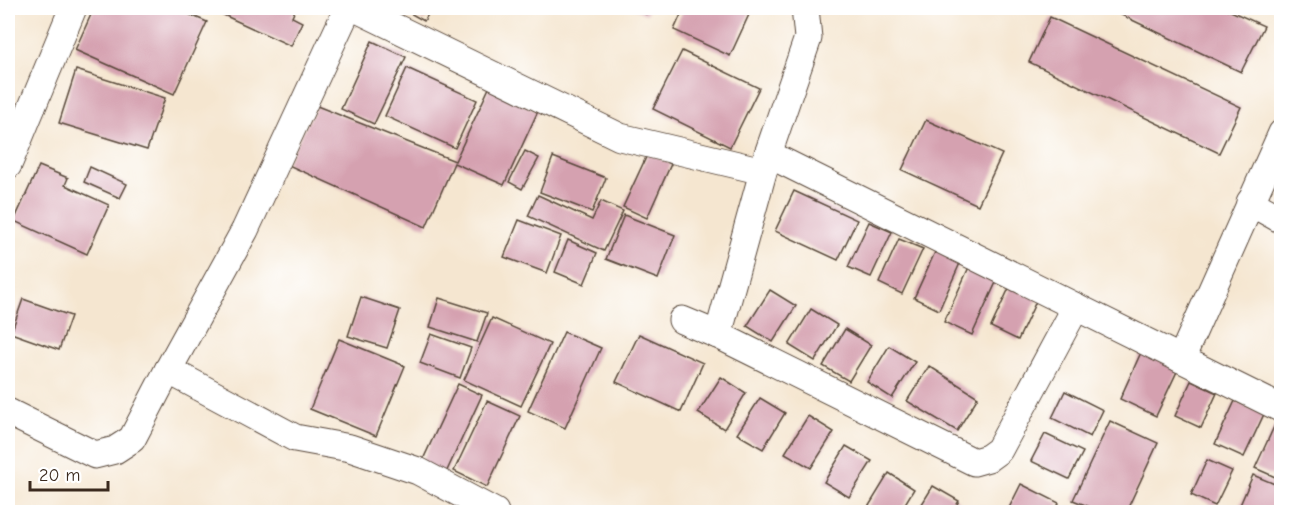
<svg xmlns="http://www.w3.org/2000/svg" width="1289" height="520" font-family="'Comic Neue',sans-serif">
  <rect width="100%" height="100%" fill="#fff"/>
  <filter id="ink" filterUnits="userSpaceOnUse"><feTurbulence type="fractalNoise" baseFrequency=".0167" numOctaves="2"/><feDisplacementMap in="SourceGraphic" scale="12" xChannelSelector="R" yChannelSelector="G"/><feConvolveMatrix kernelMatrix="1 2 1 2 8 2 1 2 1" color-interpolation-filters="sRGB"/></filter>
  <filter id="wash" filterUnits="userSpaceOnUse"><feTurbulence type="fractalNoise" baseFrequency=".008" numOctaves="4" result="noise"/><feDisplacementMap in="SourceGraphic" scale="24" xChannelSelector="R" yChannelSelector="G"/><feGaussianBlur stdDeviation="1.35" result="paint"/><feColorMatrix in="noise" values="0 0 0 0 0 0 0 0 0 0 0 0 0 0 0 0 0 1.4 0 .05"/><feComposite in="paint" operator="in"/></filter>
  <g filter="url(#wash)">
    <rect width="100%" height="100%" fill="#f5e6d0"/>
    <g id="blocks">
      <g fill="#d5a1b0">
        <path d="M94 8H174L207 22 174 94 75 50Z"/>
        <path d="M184 8H200L197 13Z"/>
        <path d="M216 8H296L292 17 302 22 291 46 215 11Z"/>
        <path d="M401 8H432L424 21Z"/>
        <path d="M633 8H649L646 14Z"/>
        <path d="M684 8H752L730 56 674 30Z"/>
        <path d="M1107 8H1224L1264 26 1241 72Z"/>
        <path d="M1050 17 1241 107 1219 153 1029 62Z"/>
        <path d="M372 41 406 57 374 124 341 109Z"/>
        <path d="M682 51 759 88 730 147 653 109Z"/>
        <path d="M407 68 477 100 455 148 385 116Z"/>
        <path d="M76 70 165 98 147 150 59 123Z"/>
        <path d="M489 88 538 111 504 185 454 163 426 227 286 164 317 106 455 161Z"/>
        <path d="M926 120 1002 154 978 205 902 170Z"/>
        <path d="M525 151 539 158 522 189 509 182Z"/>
        <path d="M648 153 671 164 647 218 623 207Z"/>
        <path d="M553 157 606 178 592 212 540 192Z"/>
        <path d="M39 166 68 178 65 185 109 205 87 254 14 221Z"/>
        <path d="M90 167 127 184 120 198 84 182Z"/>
        <path d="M794 191 857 220 838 260 775 231Z"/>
        <path d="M538 195 592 220 601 201 623 211 604 251 528 216Z"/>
        <path d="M624 215 675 235 658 279 606 259Z"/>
        <path d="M519 220 561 236 547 273 504 257Z"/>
        <path d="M869 222 892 232 871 277 848 267Z"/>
        <path d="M899 239 923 249 902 294 879 283Z"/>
        <path d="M568 240 597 253 584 284 555 272Z"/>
        <path d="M936 250 961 261 939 310 914 298Z"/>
        <path d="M970 265 998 278 972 335 944 322Z"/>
        <path d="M1010 286 1037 299 1018 340 991 327Z"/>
        <path d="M770 290 796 306 773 342 747 326Z"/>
        <path d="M361 297 400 310 387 348 348 336Z"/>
        <path d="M439 298 487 313 477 342 430 327Z"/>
        <path d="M23 299 71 316 59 350 11 333Z"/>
        <path d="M811 309 837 325 815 361 789 345Z"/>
        <path d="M492 318 550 344 521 406 464 380Z"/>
        <path d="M845 329 871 345 849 381 823 366Z"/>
        <path d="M564 332 601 348 565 428 528 411Z"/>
        <path d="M431 334 471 348 460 378 420 363Z"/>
        <path d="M639 334 703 363 681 412 616 382Z"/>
        <path d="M339 339 405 366 376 436 310 409Z"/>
        <path d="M889 346 915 362 892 398 867 382Z"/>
        <path d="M1143 348 1180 365 1156 416 1120 399Z"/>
        <path d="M929 366 978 397 957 431 907 401Z"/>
        <path d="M721 377 746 393 724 429 698 413Z"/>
        <path d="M1191 381 1217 393 1201 428 1175 416Z"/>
        <path d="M458 384 482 395 445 475 421 464Z"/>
        <path d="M1065 391 1103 410 1090 437 1052 418Z"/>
        <path d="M760 398 785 413 763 449 737 434Z"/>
        <path d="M487 401 520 416 487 487 454 471Z"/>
        <path d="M1235 401 1264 414 1244 457 1215 444Z"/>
        <path d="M808 416 834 432 811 468 785 453Z"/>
        <path d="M1278 418 1282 420V480L1255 468Z"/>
        <path d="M1110 421 1158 443 1126 512H1102L1073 500Z"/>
        <path d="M1045 434 1083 452 1069 479 1031 461Z"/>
        <path d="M846 446 872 461 849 497 824 482Z"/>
        <path d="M1207 460 1232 471 1215 506 1191 495Z"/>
        <path d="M889 473 914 489 900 512H872L867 509Z"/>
        <path d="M1253 475 1282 487V512H1237Z"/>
        <path d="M1021 484 1059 503 1055 512H1007Z"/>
        <path d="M933 486 959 501 952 512H917Z"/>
      </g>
    </g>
  </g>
  <g filter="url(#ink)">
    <use href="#blocks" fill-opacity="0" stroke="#574639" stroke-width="1.5"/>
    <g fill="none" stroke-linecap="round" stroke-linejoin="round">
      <defs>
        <g id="minor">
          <path d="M355 8 620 137 763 171"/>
          <path d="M768 154 1282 409"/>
          <path d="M8 165 73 8"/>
          <path d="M1250 202 1282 220"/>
          <path d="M682 320 718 335 974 462 988 458 999 450 1076 307"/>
          <path d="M718 335 768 154 808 38 805 8"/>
          <path d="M1181 359 1282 133"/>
          <path d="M168 370 295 438 350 448 418 471 495 512"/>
          <path d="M8 412 95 455 115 450 132 439 168 370 245 230 348 8"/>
        </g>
      </defs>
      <use href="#minor" stroke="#574639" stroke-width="29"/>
      <use href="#minor" stroke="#fff" stroke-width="27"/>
    </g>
  </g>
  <rect width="1289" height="520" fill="none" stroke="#fff" stroke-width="30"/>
  <path d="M30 481v9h78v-9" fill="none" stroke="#3b2a1e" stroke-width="3"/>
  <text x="39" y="481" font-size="18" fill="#3b2a1e" stroke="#ffffff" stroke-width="4.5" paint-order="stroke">20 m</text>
</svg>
